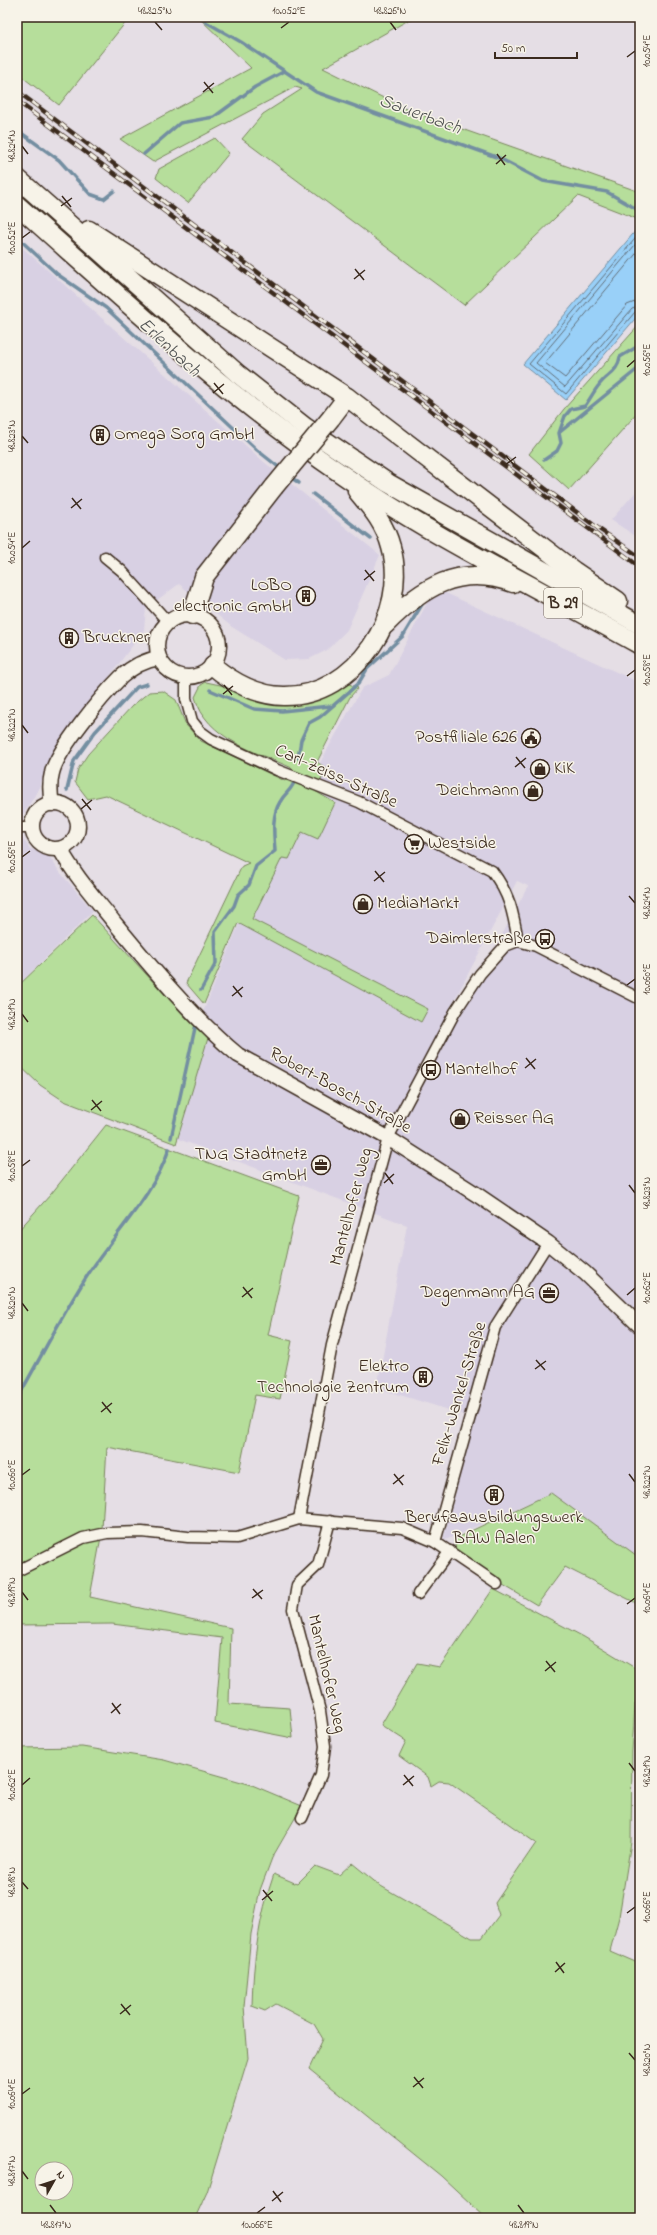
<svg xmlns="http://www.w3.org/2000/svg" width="657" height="2235" font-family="'Indie Flower',sans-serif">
  <rect width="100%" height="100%" fill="#e5dee5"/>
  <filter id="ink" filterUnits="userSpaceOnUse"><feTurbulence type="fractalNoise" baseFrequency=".025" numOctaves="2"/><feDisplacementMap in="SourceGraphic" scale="8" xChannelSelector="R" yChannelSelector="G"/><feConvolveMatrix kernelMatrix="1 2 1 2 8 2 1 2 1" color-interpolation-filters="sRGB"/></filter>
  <g filter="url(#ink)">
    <g fill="#d8d0e3" fill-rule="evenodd">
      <path d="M17 243 264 462 380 555 347 630 327 650 309 659 285 660 232 627 179 584 146 608 144 630 59 744 45 766 40 787 24 813 17 819Z"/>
      <path d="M640 487V539L611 520Z"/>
      <path d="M435 588 640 683V1558L551 1493 443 1541 475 1418 377 1388 407 1225 173 1137 205 1038 203 1012 239 924 321 761 362 688 389 675ZM517 881 528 886 448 1037 438 1031Z"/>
      <path d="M17 833H19L30 849 47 853 59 871 93 911 17 986Z"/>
    </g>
    <g fill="#b6de9b" stroke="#78845c" fill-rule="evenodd">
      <path d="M17 17H130L59 105 17 73Z"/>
      <path d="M198 17H221L226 20 228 17H414L323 68 408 110 640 192V220L578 196 464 305 242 139 263 114 302 89 295 87 153 162 120 139 251 68Z"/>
      <path d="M215 138 229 153 188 203 156 178 159 169Z"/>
      <path d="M640 324V410L569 490 529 454 564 409Z"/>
      <path d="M206 682 225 686 257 701 274 704 347 683 358 688 350 697 317 762 327 769 315 791 335 803 318 839 302 832 289 859 282 858 252 919 428 1009 421 1022 238 923 204 1004 186 983 242 866 249 863 106 795 88 799 75 782 78 769 88 754 132 706 149 692 163 691 176 700 186 725 201 741 285 781 292 768C257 752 206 739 195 697L201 685Z"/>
      <path d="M92 915 188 1020 208 1038 176 1144 64 1101 40 1085 17 1063V987Z"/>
      <path d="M106 1125 299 1196 268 1335 292 1341 280 1399 255 1395 239 1472 107 1447 102 1529 17 1568V1232L51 1194Z"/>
      <path d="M551 1493 640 1558V1605L565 1567 537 1605 503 1585 456 1550 454 1539Z"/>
      <path d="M101 1537 90 1597 231 1628 229 1704 290 1708 293 1738 215 1723 222 1638 112 1624 17 1625V1575L73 1545Z"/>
      <path d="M493 1589 584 1637 640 1671V1687L635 1704 632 1752 631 1842 619 1917 610 1951 640 1964V2218H486L441 2176 309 2069 323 2039 314 2024 276 2004 265 2011 252 2006C253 1960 259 1917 274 1874L297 1884 315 1866 339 1875 352 1863 379 1885 472 1938H482L499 1915 495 1903 536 1843 449 1782 439 1781 431 1786 428 1777 399 1756 406 1741 381 1725 417 1663 440 1667Z"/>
      <path d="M82 1747 164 1760 252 1785 302 1806 272 1858 260 1890 251 1934 244 2006 248 2058 207 2192 195 2218H17V1748ZM42 2169H66V2193H42Z"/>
    </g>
    <path fill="#99d0f8" stroke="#738ea1" d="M638 228 640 230V313L566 400 523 364Z"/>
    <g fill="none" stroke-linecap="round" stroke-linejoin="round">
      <g stroke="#616c75" stroke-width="1">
        <path d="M640 233 529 364 566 394 635 312 640 311"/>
        <path d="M640 239 536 363 565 387 632 309 640 306"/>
        <path d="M640 249 545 363 565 378 627 305 640 300"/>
      </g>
      <g stroke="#738ea1" stroke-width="3.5">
        <path d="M202 17 206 22 241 42 316 92 499 158 543 181 607 192 640 211"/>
        <path d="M17 130 59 160 90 194 104 199 114 191"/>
        <path d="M144 154 180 123 214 117 255 87 283 72"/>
        <path d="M17 237 57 274 106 308 257 450 281 469"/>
        <path d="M560 432 640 367"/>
        <path d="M544 460 557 451 561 443 559 433 565 416 571 409 585 406C590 399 594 391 599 385 607 374 618 372 620 357L640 345"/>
        <path d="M289 476 299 483"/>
        <path d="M313 494 371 539"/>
        <path d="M210 690 254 709 282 711 330 706"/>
        <path d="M298 758 301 740 309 723 320 717 358 684 367 669 403 636 424 601"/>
        <path d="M67 790 74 761 95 732 137 687 147 684"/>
        <path d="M201 990 216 963 215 932 234 906 238 895 249 885 256 866 275 851C274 834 271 817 280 802 285 792 293 790 295 779"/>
        <path d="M171 1138 195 1028"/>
        <path d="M17 1399C41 1357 63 1313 89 1273 116 1232 154 1195 169 1149"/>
      </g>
      <defs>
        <g id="street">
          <path d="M105 557 122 571 168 622"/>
          <path d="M186 678V699L192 721 200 731 211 739 277 770 359 802 492 871C510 895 513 912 518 941"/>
          <path d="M17 828H33"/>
          <path d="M518 941 536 946 640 999"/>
          <path d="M299 1519 332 1345 388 1138 455 1012 480 974 505 946 518 941"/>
          <path d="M435 1542 495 1327 548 1243"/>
          <path d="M17 1571 83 1538 107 1533 142 1532 188 1537 237 1538 299 1519 402 1528 435 1542 497 1584"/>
          <path d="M418 1594 450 1551"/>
          <path d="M302 1818 321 1775 325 1746 320 1711 293 1609 297 1585 318 1565 330 1521"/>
        </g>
        <g id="secondary">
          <circle cx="188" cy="646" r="31"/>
          <circle cx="55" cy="826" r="23"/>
          <path d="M52 804C50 793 49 784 52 773 57 750 103 695 121 677 131 668 145 660 159 658"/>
          <path d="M60 849C75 876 95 898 114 922 151 967 194 1019 238 1055L388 1138 479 1196 548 1243 585 1273 640 1326"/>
        </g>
        <g id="highway">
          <path d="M17 178 238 374 305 427 388 483 640 625"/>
          <path d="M17 205C122 298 226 396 343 475 437 540 540 589 640 645"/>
          <path d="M89 230 347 397 574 571 618 601"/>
          <path d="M331 418 347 397"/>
          <path d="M192 615 204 577 274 487"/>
          <path d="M385 625C421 588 459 563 513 583"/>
          <path d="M213 666C232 682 258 696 284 696 355 697 410 613 391 547 385 524 372 509 357 491"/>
        </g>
      </defs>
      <use href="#street" stroke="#3b2a1e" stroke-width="13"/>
      <use href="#secondary" stroke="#3b2a1e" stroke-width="17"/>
      <use href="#highway" stroke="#3b2a1e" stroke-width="21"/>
      <use href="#street" stroke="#f7f3e8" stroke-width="10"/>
      <use href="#secondary" stroke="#f7f3e8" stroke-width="14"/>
      <use href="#highway" stroke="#f7f3e8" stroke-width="18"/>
      <defs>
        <g id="rail">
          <path d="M17 91 599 529 640 557"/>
          <path d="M17 101 640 567"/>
        </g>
      </defs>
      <use href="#rail" stroke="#3b2a1e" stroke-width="4.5"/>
      <use href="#rail" stroke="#f7f3e8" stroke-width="3" stroke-dasharray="9" stroke-linecap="butt"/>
      <defs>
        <path id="highway-bridge" d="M274 487 331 418"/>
      </defs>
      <use href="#highway-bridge" stroke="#3b2a1e" stroke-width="21" stroke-linecap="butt"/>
      <use href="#highway-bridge" stroke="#f7f3e8" stroke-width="18"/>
    </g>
  </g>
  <path fill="none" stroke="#3b2a1e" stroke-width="1.5" d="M155 22 162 30M390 22 396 30M281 28 289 22M627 57 635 51M204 82 213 93M203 92 214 83M22 146 28 154M497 154 505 165M496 164 506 155M62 196 71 207M61 206 72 198M22 238 30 232M355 269 364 280M354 279 365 270M627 367 635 360M214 383 223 394M213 393 224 384M22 436 28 443M506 456 515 466M505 465 516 457M72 498 81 509M71 508 82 499M22 548 30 541M365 570 374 581M364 580 375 571M627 676 635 670M224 685 232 695M223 694 233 686M22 725 28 733M516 757 525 768M515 767 526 758M82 799 91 810M81 809 92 800M22 857 30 851M375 871 384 882M374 881 385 872M629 896 635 903M627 985 635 979M233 986 242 997M232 996 243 987M22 1014 28 1022M526 1058 535 1069M525 1068 536 1059M92 1100 101 1111M91 1110 102 1101M22 1166 30 1160M385 1173 393 1184M384 1183 394 1174M629 1185 635 1193M243 1287 252 1298M627 1295 635 1288M242 1297 253 1288M22 1303 28 1311M536 1360 545 1370M535 1369 546 1361M102 1402 111 1413M101 1412 112 1403M394 1474 403 1485M629 1474 635 1482M22 1475 30 1469M393 1484 404 1475M253 1589 262 1599M22 1592 28 1600M252 1598 263 1590M627 1604 635 1598M546 1661 555 1672M545 1671 556 1662M112 1703 120 1714M111 1713 121 1704M629 1763 635 1771M404 1775 413 1786M22 1785 30 1778M403 1785 414 1776M22 1882 28 1889M263 1890 272 1901M262 1900 273 1891M627 1913 635 1907M556 1962 564 1973M555 1972 565 1963M121 2004 130 2015M120 2014 131 2005M629 2053 635 2060M414 2077 423 2088M413 2087 424 2078M22 2094 30 2088M22 2171 28 2179M273 2191 281 2202M272 2201 283 2192M50 2205 56 2213M518 2205 524 2213M257 2213 265 2207"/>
  <defs>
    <symbol id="building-ring" viewBox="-11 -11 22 22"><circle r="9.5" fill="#f7f3e8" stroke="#3b2a1e" stroke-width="1.5"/><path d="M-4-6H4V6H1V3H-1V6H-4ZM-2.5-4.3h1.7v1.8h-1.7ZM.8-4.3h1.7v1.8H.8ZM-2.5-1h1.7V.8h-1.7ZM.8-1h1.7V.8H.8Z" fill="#3b2a1e"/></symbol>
    <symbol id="civic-ring" viewBox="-11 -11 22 22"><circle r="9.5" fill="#f7f3e8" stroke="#3b2a1e" stroke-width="1.5"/><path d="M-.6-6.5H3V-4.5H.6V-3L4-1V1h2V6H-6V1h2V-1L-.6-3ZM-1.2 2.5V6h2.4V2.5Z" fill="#3b2a1e"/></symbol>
    <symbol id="shop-ring" viewBox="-11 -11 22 22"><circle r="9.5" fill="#f7f3e8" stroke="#3b2a1e" stroke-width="1.5"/><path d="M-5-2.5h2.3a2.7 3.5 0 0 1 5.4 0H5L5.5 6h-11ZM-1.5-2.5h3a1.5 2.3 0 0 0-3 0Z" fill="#3b2a1e"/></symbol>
    <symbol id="supermarket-ring" viewBox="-11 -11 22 22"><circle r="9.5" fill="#f7f3e8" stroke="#3b2a1e" stroke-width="1.5"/><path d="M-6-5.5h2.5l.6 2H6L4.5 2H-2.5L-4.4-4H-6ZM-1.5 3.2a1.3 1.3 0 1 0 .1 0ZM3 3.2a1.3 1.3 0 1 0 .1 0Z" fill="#3b2a1e"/></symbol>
    <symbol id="bus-ring" viewBox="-11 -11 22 22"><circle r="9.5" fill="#f7f3e8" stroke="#3b2a1e" stroke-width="1.5"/><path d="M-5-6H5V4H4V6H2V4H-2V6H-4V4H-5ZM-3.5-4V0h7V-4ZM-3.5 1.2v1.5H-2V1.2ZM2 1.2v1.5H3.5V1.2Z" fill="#3b2a1e"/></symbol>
    <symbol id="office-ring" viewBox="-11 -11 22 22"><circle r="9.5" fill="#f7f3e8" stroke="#3b2a1e" stroke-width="1.5"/><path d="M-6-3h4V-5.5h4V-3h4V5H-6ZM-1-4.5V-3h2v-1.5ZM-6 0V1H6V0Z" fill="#3b2a1e"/></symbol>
  </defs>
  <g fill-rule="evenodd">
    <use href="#building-ring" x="89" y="424" width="22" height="22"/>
    <use href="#building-ring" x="295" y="585" width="22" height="22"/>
    <use href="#building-ring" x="58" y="627" width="22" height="22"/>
    <use href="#civic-ring" x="520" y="727" width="22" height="22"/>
    <use href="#shop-ring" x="529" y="758" width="22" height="22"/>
    <use href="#shop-ring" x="522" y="780" width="22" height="22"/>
    <use href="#supermarket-ring" x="403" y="833" width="22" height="22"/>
    <use href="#shop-ring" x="352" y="893" width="22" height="22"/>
    <use href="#bus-ring" x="534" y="928" width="22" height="22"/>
    <use href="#bus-ring" x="420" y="1059" width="22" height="22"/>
    <use href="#shop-ring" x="449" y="1108" width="22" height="22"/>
    <use href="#office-ring" x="310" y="1154" width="22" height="22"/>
    <use href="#office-ring" x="538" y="1282" width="22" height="22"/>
    <use href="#building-ring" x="412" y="1366" width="22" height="22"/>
    <use href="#building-ring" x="483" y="1484" width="22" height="22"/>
  </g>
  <g text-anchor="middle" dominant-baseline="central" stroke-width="3" stroke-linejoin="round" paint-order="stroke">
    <rect fill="#f7f3e8" stroke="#73665b" stroke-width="1" x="544" y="588" width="38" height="30" rx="3"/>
    <g font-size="17" font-weight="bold" fill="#3b2a1e">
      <text x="563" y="603">B 29</text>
    </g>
    <g font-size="18" fill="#3b2a1e" stroke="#f7f3e8" text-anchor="start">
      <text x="114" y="435">Omega Sorg GmbH</text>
      <text x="292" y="586" text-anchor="end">LOBO<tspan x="292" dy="21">electronic GmbH</tspan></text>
      <text x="83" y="638">Bruckner</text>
      <text x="517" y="738" text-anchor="end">Postfiliale 626</text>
      <text x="554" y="769">KiK</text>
      <text x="519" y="791" text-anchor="end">Deichmann</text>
      <text x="428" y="844">Westside</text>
      <text x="377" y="904">MediaMarkt</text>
      <text x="531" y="939" text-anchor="end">Daimlerstraße</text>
      <text x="445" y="1070">Mantelhof</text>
      <text x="474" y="1119">Reisser AG</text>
      <text x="307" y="1155" text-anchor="end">TNG Stadtnetz<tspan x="307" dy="21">GmbH</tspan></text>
      <text x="535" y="1293" text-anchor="end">Degenmann AG</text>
      <text x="409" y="1367" text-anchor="end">Elektro<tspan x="409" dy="21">Technologie Zentrum</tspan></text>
      <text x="494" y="1518" text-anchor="middle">Berufsausbildungswerk<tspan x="494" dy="21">BAW Aalen</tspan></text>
    </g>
    <g font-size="18" fill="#3b2a1e" stroke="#f7f3e8">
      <text transform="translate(336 777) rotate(24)">Carl-Zeiss-Straße</text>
      <text transform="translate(340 1091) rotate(29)">Robert-Bosch-Straße</text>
      <text transform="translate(352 1207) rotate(-75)">Mantelhofer Weg</text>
      <text transform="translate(460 1394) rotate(-73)">Felix-Wankel-Straße</text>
      <text transform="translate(326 1674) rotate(77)">Mantelhofer Weg</text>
    </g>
    <g font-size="19" font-style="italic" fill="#525454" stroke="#f7f3e8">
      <text transform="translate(420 115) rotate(20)">Sauerbach</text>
      <text transform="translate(169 348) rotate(43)">Erlenbach</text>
    </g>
  </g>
  <rect width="657" height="2235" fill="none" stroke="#f7f3e8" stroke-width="44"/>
  <g transform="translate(54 2181) rotate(51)"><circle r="19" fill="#f7f3e8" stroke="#aca397"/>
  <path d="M0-3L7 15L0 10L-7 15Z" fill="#3b2a1e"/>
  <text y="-6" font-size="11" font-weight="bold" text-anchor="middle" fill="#3b2a1e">N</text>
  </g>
  <path d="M495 52v6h82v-6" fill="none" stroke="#3b2a1e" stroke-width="2"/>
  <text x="501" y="52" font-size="12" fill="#3b2a1e" stroke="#f7f3e8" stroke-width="3" paint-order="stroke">50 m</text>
  <rect x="22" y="22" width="613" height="2191" fill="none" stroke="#3b2a1e" stroke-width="1.5"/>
  <g font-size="10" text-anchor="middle" fill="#3b2a1e">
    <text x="155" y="14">48.825°N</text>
    <text x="289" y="14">10.052°E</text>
    <text x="390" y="14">48.826°N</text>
    <text transform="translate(646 51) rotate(-90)" y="4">10.054°E</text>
    <text transform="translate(11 146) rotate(-90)" y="4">48.824°N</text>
    <text transform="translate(11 238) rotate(-90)" y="4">10.052°E</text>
    <text transform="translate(646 360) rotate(-90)" y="4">10.056°E</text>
    <text transform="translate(11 436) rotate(-90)" y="4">48.823°N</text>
    <text transform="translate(11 548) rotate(-90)" y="4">10.054°E</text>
    <text transform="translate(646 670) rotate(-90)" y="4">10.058°E</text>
    <text transform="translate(11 725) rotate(-90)" y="4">48.822°N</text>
    <text transform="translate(11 857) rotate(-90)" y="4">10.056°E</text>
    <text transform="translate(646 903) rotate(-90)" y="4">48.824°N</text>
    <text transform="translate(646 979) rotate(-90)" y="4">10.060°E</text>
    <text transform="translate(11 1014) rotate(-90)" y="4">48.821°N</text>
    <text transform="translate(11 1166) rotate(-90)" y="4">10.058°E</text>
    <text transform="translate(646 1193) rotate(-90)" y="4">48.823°N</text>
    <text transform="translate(646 1288) rotate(-90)" y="4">10.062°E</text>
    <text transform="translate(11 1303) rotate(-90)" y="4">48.820°N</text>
    <text transform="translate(11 1475) rotate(-90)" y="4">10.060°E</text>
    <text transform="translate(646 1482) rotate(-90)" y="4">48.822°N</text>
    <text transform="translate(11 1592) rotate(-90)" y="4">48.819°N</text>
    <text transform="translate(646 1598) rotate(-90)" y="4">10.064°E</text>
    <text transform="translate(646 1771) rotate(-90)" y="4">48.821°N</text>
    <text transform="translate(11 1785) rotate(-90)" y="4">10.062°E</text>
    <text transform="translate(11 1882) rotate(-90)" y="4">48.818°N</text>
    <text transform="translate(646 1907) rotate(-90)" y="4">10.066°E</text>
    <text transform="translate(646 2060) rotate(-90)" y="4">48.820°N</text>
    <text transform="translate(11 2094) rotate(-90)" y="4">10.064°E</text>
    <text transform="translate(11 2171) rotate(-90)" y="4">48.817°N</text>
    <text x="56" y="2228">48.817°N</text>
    <text x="257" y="2228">10.066°E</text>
    <text x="524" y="2228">48.819°N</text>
  </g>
</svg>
